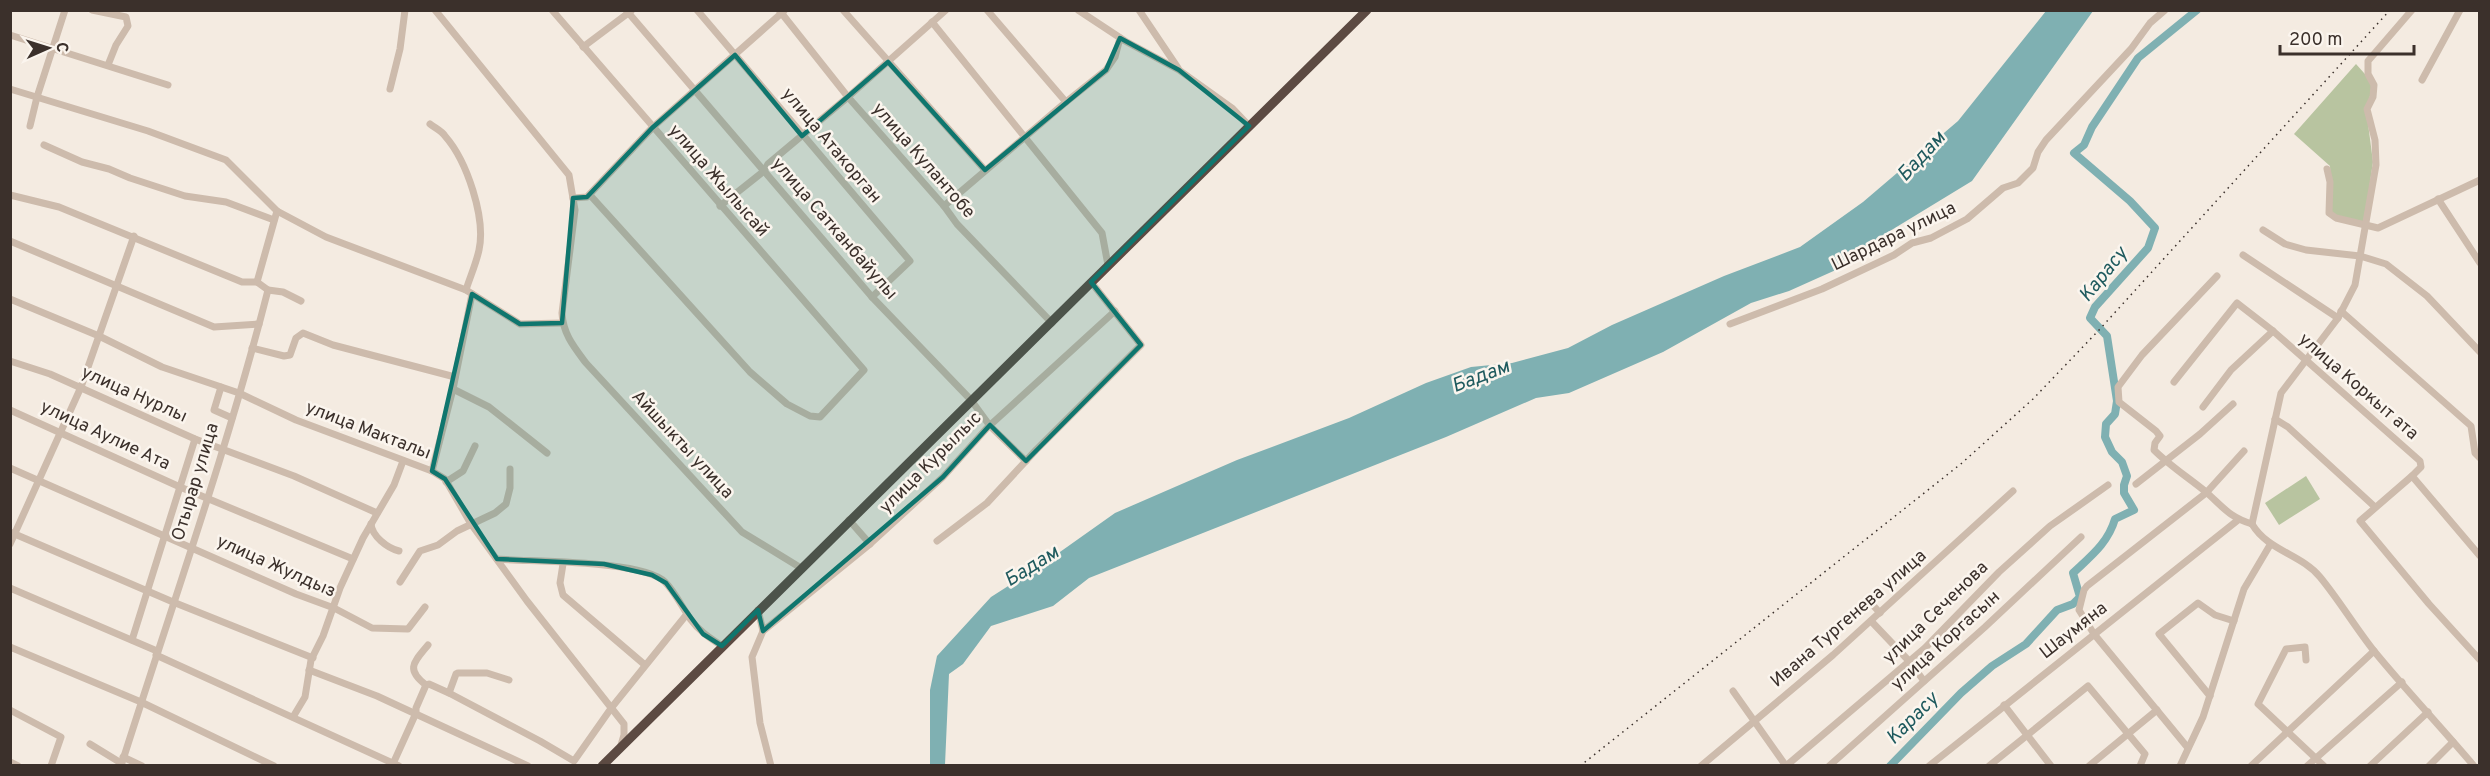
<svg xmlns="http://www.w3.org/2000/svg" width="2490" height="776" font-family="Overpass,sans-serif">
  <rect width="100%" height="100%" fill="#f4ebe1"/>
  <g fill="#b8c4a0">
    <path d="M2356 64 2372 82 2367 116 2373 162 2364 224 2332 215 2330 166 2294 134Z"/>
    <path d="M2306 476 2320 499 2279 525 2265 503Z"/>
  </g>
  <path fill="#7fb0b2" d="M2046 11H2093L1972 181 1885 234 1838 269 1789 291 1751 303 1663 352 1569 393 1536 398 1446 437 1089 578 1053 606 991 626 963 664 949 674 945 765H930V690L937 656 991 597 1043 564 1115 513 1237 460 1349 418 1426 383 1471 367 1512 363 1568 348 1612 325 1724 276 1800 247 1863 202 1958 121Z"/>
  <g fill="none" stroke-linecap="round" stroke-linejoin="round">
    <path stroke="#7fb0b2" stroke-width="8" d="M1890 766 1961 693 1992 666 2026 644 2057 610 2073 604 2080 597 2073 573C2091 556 2108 543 2115 519L2134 510 2124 493V485L2127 476 2122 462 2112 452 2105 437 2106 424 2115 414 2117 401 2107 336 2090 318 2095 307 2148 248 2155 228 2130 201 2074 153 2084 145 2092 127 2138 58 2197 10"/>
    <g stroke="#cdbbac" stroke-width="7">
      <path d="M92 10 126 17 128 26 116 45 108 65"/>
      <path d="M435 10 569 175 575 210 562 313C563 334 574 347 586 363L742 532 801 568"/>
      <path d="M552 10 864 370 820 417 810 416 787 404 750 372 590 195"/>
      <path d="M626 10 872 297 971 400 990 426 1026 461"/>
      <path d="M697 10 910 261 872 297"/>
      <path d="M779 10 848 97 944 206 957 224 1052 323"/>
      <path d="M843 10 985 170"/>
      <path d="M987 10 1066 102"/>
      <path d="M1078 10 1125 41 1179 70 1232 108 1249 126"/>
      <path d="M1139 10 1178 68"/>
      <path d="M932 22 1102 233 1108 265"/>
      <path d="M10 35 168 85"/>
      <path d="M583 47 631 11"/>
      <path d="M2422 80 2460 10"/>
      <path d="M10 89 148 131 226 160 277 211 326 237 466 290 520 324 562 323"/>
      <path d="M390 89 400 49 405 10"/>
      <path d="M430 124C435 128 442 131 445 136 467 161 486 218 479 250 476 264 470 277 466 290"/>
      <path d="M30 126 37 97 65 10"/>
      <path d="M44 145 82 162 109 169 130 178 185 196 226 202 274 220"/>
      <path d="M2327 169 2330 182 2329 213 2336 218 2378 228 2480 180"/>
      <path d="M10 195 59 207 242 282H257"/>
      <path d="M573 198 587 197 652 128 784 11"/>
      <path d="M2438 199 2480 263"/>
      <path d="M720 206 764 171 768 164 848 97 946 10"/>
      <path d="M944 206 1066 102 1106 70 1115 57 1120 38"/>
      <path d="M2263 230 2285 244 2306 250 2360 256 2386 264 2427 296 2480 352"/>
      <path d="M10 241 214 327 259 324"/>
      <path d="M2243 255 2338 318"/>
      <path d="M2217 276 2142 355 2118 387 2119 402 2156 431 2160 436 2155 443 2154 450C2170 466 2189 478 2206 492 2223 507 2229 517 2252 524"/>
      <path d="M268 290 283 292 301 301"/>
      <path d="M10 299 99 336 162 367 239 393 296 420 432 471 445 479 471 524 527 601 624 724V735L621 745"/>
      <path d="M2341 311 2471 426 2475 453 2480 458"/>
      <path d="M1730 324 1822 289 1894 255 1912 243 1931 238 1967 219 2003 188 2018 183 2033 168 2038 152 2046 140 2131 49 2150 23 2165 10"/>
      <path d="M252 348 284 356 290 355 296 338 303 333 333 345 455 377"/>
      <path d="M10 361 50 374 195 439 294 476 377 513"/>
      <path d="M2174 382 2237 303 2273 331 2420 461 2421 467 2412 476 2480 556"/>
      <path d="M221 387 214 410 232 418"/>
      <path d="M453 389 489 407 547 453"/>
      <path d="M2203 407 2231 370 2273 331"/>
      <path d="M10 410 180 487 353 559"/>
      <path d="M2275 419 2288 427 2375 507"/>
      <path d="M10 468 296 594 334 608 372 628 408 629 425 607"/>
      <path d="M432 471 453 389 472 294"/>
      <path d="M2412 476 2360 521 2429 604 2480 660"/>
      <path d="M446 482 463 471 475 446"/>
      <path d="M2136 484 2200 434 2233 404"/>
      <path d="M849 520 870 544"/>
      <path d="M371 524C372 536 387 548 399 551"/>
      <path d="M2252 524 2281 393 2338 318 2355 285 2376 165 2375 140 2367 109 2373 97 2374 85 2368 74V61L2412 10"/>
      <path d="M2252 524C2268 551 2301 554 2320 577 2339 600 2355 627 2374 651 2406 690 2441 727 2474 766"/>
      <path d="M10 532 173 602 313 658"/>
      <path d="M937 541 987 503 1036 450 1141 345 1091 282"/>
      <path d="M10 544 81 387 134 236"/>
      <path d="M497 559C532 562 643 560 665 582 675 592 682 607 691 620 699 631 710 638 722 646"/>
      <path d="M563 564 560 583 563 595 645 665"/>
      <path d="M400 582 420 551 438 545 457 531 495 513 506 504 510 488V469"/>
      <path d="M10 588 157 651"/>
      <path d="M1871 603 1880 613"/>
      <path d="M758 610 763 631 752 657 760 723 771 766"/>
      <path d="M1871 621 1909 661 1924 681"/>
      <path d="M763 631 870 544 943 477 987 428 1115 311"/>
      <path d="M132 640 195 439"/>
      <path d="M10 647 141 702 274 766"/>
      <path d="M156 655 399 766"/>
      <path d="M2306 660 2305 647 2286 649 2258 704 2324 766"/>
      <path d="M309 670 377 696 528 766"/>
      <path d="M426 685C405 669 414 662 428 645"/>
      <path d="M1733 691 1786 766"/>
      <path d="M449 693 540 741 574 761 612 707 687 614"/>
      <path d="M2210 696 2159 634 2198 603 2215 615 2234 621"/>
      <path d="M2004 705 2051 766"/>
      <path d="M10 710 61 737 51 766"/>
      <path d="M293 717 305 697 311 660 323 636 340 588 363 538 394 485 403 461"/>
      <path d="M90 744 121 763"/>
      <path d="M2188 748 2094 634 2079 610 2084 590 2087 586 2206 493 2244 451"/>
      <path d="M123 757 142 766"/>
      <path d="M10 762 18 766"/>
      <path d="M121 766C171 608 227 451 268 290L257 282 277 211"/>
      <path d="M392 766 416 713V708L426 685 429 684 449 693 456 674 458 673H487L509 680"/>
      <path d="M1701 766 1833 655 2013 491"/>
      <path d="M1786 766 1925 648 1999 572 2050 526 2108 485"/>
      <path d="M1829 766 1985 627 2081 537"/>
      <path d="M1929 766 2238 520"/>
      <path d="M1989 766 2088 686 2145 754 2140 766"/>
      <path d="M2089 766 2157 710"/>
      <path d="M2180 766 2203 717 2244 589 2270 545"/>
      <path d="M2251 766 2374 651"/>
      <path d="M2307 766 2402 682"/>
      <path d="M2370 766 2428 712"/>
      <path d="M2429 766 2453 742"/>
    </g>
    <path stroke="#5c4a42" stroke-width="9" d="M602 766 1367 10"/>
    <path stroke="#3b302b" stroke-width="1.5" stroke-dasharray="1.5 4.5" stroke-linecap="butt" d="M1580 766 1962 463 2033 399 2099 330 2390 10"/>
  </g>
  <path fill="#0f766e" fill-opacity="0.2" stroke="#0f766e" stroke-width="4.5" stroke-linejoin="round" d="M1120 38 1179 70 1249 126 1091 282 1141 345 1026 461 990 425 943 477 763 631 758 610 722 646 703 634 666 583 652 575 604 564 497 559 445 479 432 471 472 294 520 324 562 323 573 198 587 197 652 128 735 55 802 136 888 62 985 170 1106 70Z"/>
  <g text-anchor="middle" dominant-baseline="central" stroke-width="5" stroke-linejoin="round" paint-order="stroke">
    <g font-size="18" fill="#3b302b" stroke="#fbf5ee">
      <text transform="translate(831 146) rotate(50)">улица Атакорган</text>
      <text transform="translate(923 161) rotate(49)">улица Кулантобе</text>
      <text transform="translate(718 181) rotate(49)">улица Жылысай</text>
      <text transform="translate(834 229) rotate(49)">улица Сатканбайулы</text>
      <text transform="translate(1894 237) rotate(-26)">Шардара улица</text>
      <text transform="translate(2358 387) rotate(41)">улица Коркыт ата</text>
      <text transform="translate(134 395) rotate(24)">улица Нурлы</text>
      <text transform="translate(368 431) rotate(21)">улица Макталы</text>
      <text transform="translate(105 436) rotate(25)">улица Аулие Ата</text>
      <text transform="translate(682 445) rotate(47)">Айшыкты улица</text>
      <text transform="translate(931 463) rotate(-45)">улица Курылыс</text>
      <text transform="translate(196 482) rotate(-73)">Отырар улица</text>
      <text transform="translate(276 567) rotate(24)">улица Жулдыз</text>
      <text transform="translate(1936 613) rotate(-44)">улица Сеченова</text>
      <text transform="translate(1849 619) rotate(-41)">Ивана Тургенева улица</text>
      <text transform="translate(2074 631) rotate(-38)">Шаумяна</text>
      <text transform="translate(1946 641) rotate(-42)">улица Коргасын</text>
    </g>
    <g font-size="20" font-style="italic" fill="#1f5a5e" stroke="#fbf5ee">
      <text transform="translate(1922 157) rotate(-47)">Бадам</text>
      <text transform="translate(2104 275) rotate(-51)">Карасу</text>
      <text transform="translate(1481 377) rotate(-21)">Бадам</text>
      <text transform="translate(1032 567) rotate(-32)">Бадам</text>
      <text transform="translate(1913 719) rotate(-45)">Карасу</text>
    </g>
  </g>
  <rect width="2490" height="776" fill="none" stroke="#3b302b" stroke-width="24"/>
  <g transform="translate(48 48) rotate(87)" stroke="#fbf5ee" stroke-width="4.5" paint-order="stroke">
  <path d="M0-4.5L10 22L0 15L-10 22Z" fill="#3b302b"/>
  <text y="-9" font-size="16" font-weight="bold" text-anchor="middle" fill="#3b302b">С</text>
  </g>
  <path d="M2280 45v9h134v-9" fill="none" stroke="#3b302b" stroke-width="3"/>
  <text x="2289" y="45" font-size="18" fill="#3b302b" stroke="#fbf5ee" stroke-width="4.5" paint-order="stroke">200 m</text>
</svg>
